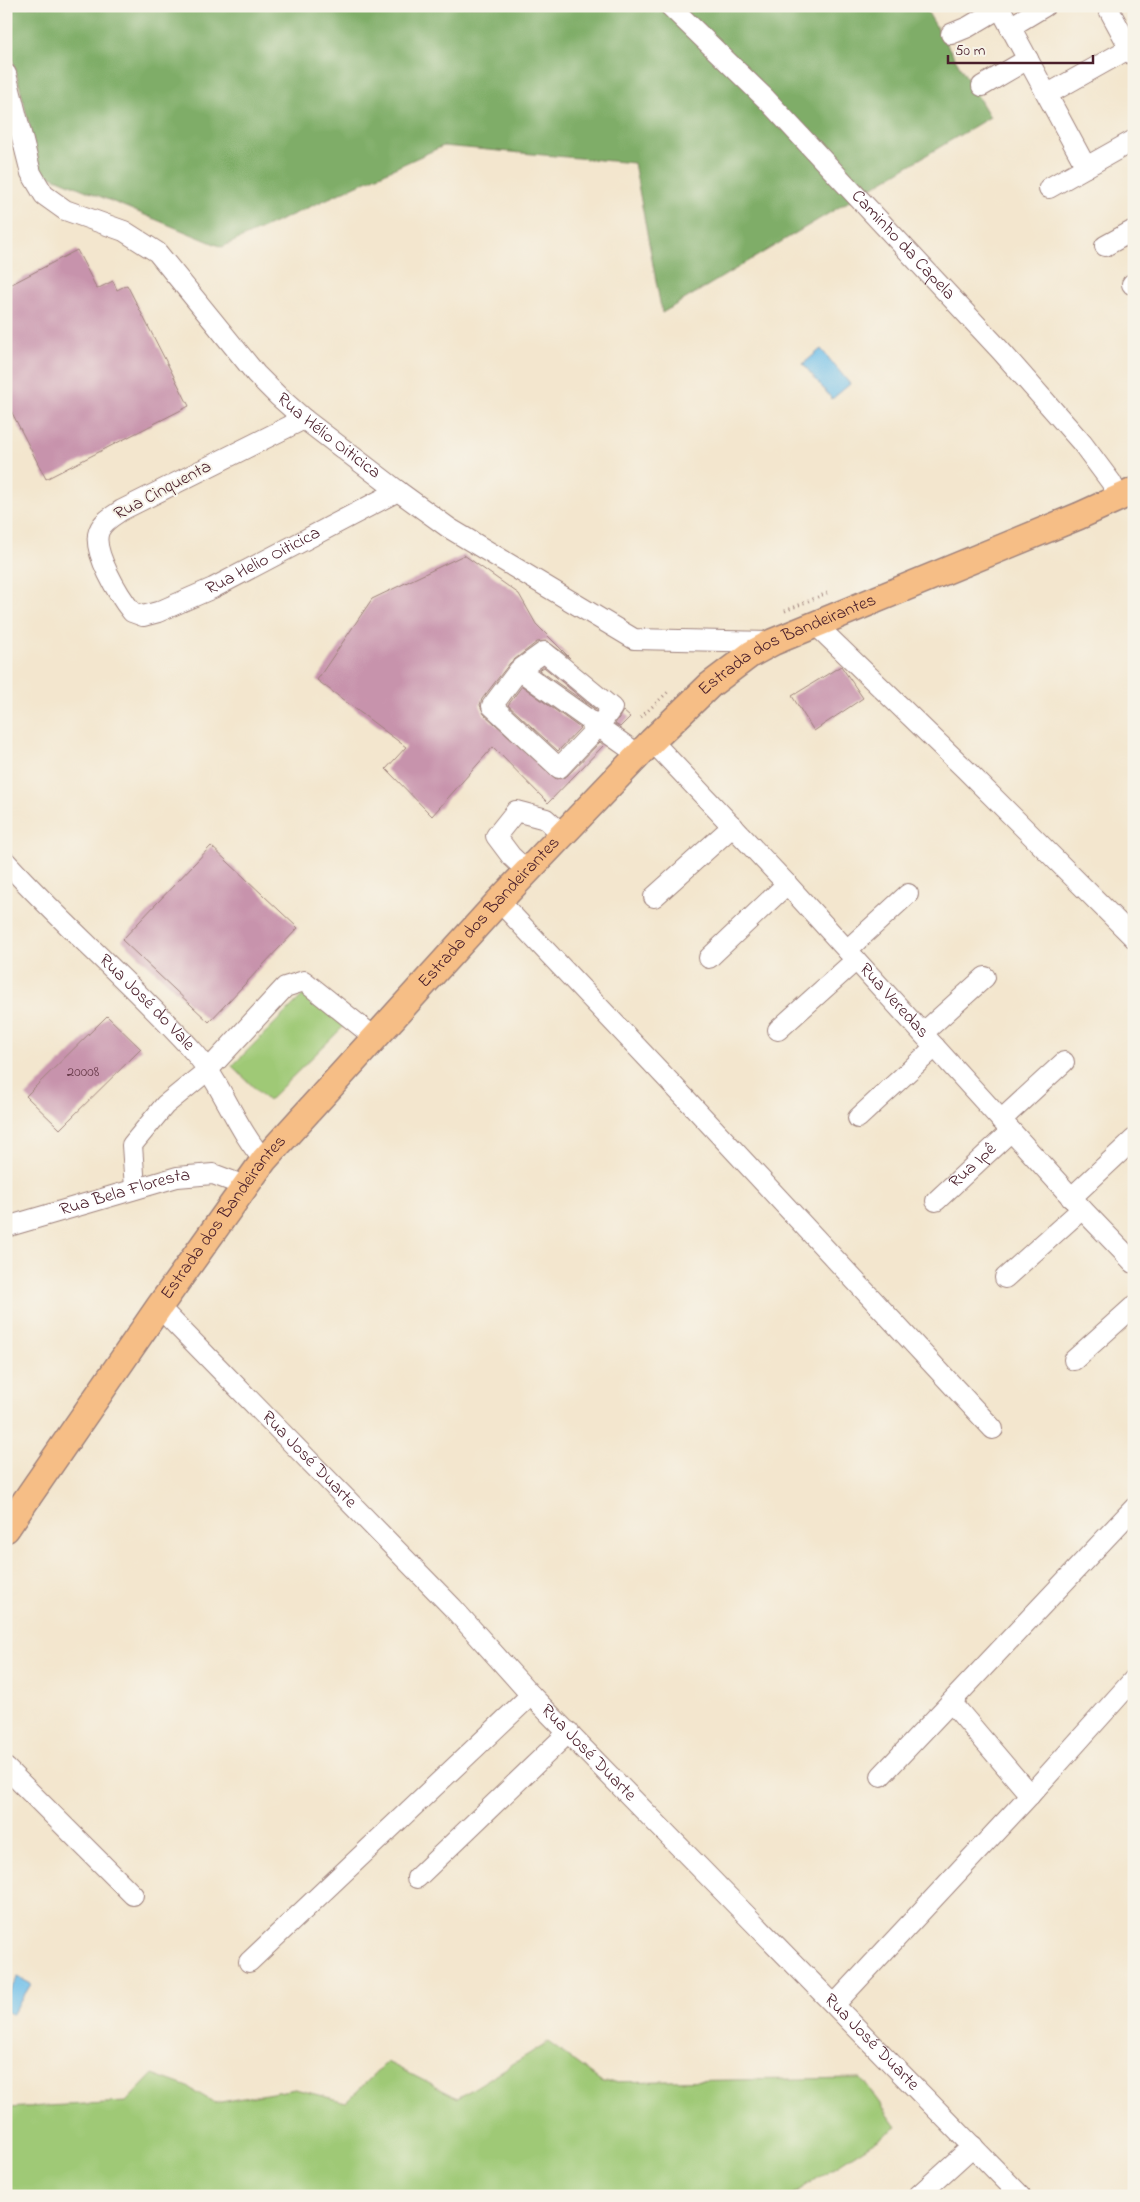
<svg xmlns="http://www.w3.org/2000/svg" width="1140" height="2202" font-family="'Indie Flower',sans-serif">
  <rect width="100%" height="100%" fill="#f7f3e8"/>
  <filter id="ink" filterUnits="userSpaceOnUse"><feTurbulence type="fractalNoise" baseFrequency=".02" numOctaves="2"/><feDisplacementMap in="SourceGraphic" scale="10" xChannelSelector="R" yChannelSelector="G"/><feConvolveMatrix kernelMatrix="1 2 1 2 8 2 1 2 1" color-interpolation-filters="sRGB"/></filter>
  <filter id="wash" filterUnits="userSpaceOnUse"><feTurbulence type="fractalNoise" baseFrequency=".0096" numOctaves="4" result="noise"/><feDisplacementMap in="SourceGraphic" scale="20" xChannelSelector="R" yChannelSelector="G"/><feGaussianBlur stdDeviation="1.12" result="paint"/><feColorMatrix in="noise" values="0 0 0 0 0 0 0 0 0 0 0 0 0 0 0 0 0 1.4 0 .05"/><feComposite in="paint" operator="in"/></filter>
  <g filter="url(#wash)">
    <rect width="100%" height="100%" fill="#f3e6ce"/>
    <g fill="#9fc976" stroke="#747450">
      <path d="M310 988 346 1024 268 1101 232 1066Z"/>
      <path d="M548 2042 602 2082 861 2078 897 2127 790 2196H6V2108L126 2102 153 2074 186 2086 215 2103 295 2089 346 2102 387 2062 458 2098Z"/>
    </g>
    <path fill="#7fad67" stroke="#646649" d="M6 6H924L990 117 662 313 634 163 443 146 222 247 41 172 6 32Z"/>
    <g fill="#6fc0ea" stroke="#5c708a">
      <path d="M821 349 850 384 832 399 803 364Z"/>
      <path d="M18 1977 31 1984 12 2015 6 2011V1997Z"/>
    </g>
    <g id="blocks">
      <g fill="#c793ac">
        <path d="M77 250 97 289 113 281 117 290 127 285 189 406 46 479 6 401V287Z"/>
        <path d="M464 555 519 594 536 624 570 658 547 641 537 642 510 663 482 699 480 705 484 714 556 779 567 776 600 742 604 745 548 803 493 747 432 816 386 769 406 747 317 680 372 599Z"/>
        <path d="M841 666 863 698 814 731 792 696Z"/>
        <path d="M544 667 596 710 539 670Z"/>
        <path d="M522 686 580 728 558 751 508 705Z"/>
        <path d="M623 711 630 717 620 727 615 724Z"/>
        <path d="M211 846 298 928 209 1022 122 940Z"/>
        <path d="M107 1016 141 1049 60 1129 26 1096Z"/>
      </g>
    </g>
  </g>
  <g filter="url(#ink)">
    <use href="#blocks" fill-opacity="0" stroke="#9e827c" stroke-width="1"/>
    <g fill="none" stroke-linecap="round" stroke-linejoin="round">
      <defs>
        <g id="minor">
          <path id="s1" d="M670 6 766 99 1001 351 1082 443 1111 482 1119 498"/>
          <path d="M999 6 1086 167"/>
          <path d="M1107 6 1134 56"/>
          <path d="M1010 27 1045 6"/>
          <path d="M951 34 968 27 1000 8"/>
          <path id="s2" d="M6 74 31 173 44 195 65 210 124 231 157 252 256 374 278 396 304 419 398 491 449 528 634 639 771 642"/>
          <path d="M982 86 1028 59"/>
          <path d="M1048 94 1130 48"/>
          <path d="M1049 188 1134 140"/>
          <path d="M1105 246 1134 230"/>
          <path d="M1132 284 1134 283"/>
          <path id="s3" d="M304 419 122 510C113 516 103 521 99 531 91 551 120 597 132 612L143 616 158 612 213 588 398 491"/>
          <path d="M815 624 965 769 1134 938"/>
          <path d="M519 670 544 652 612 708 599 726 559 768 492 706 519 670C559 699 599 727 639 755"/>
          <path id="s4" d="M652 741 787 884 1082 1209 1134 1263"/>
          <path id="s5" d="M6 862C66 928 135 986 194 1052 223 1085 235 1127 264 1160"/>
          <path d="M527 871 511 856 496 836 516 811 546 819 562 834"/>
          <path d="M654 897 733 826"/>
          <path d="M499 901 688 1101 993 1429"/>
          <path d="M847 950 908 894"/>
          <path d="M709 958 787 884"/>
          <path d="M778 1030 856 960"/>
          <path d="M923 1033 985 977"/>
          <path d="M858 1118 935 1047"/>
          <path d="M1001 1120 1064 1062"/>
          <path d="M135 1188 132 1145 165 1105 208 1070 285 987 304 981 374 1037"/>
          <path d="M1071 1198 1134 1139"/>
          <path id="s6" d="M936 1201 1011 1131"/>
          <path id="s7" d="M6 1227 177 1177 213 1174 245 1186"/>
          <path d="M1005 1278 1082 1209"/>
          <path id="s8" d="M159 1307 453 1608 531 1695 1021 2196"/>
          <path d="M1074 1360 1134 1306"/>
          <path d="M952 1703 1030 1795"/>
          <path d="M6 1768 133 1895"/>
          <path d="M881 1776 1134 1508"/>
          <path d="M417 1878 569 1732"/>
          <path d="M249 1962 531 1695"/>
          <path d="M835 2004 1030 1795 1134 1679"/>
          <path d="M918 2196 973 2146"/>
        </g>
        <g id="major">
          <path id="s9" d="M6 1529 159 1307 264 1160 499 901 652 741 710 685 751 654 773 642 1079 516 1134 491"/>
        </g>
      </defs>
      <use href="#minor" stroke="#9e827c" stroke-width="22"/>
      <use href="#major" stroke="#9e827c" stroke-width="29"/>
      <g stroke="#9e827c" stroke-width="3" stroke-dasharray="1 4" stroke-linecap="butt">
        <path d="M785 611 827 593"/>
        <path d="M641 717 669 691"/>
      </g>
      <use href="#minor" stroke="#fff" stroke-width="20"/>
      <use href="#major" stroke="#f6be86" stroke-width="26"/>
    </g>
  </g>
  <g text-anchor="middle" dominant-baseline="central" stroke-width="4" stroke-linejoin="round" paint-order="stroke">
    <g font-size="15" fill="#693c4b">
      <text x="83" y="1072">20008</text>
    </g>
    <g font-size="18" fill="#4a1f2b" stroke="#f7f3e8">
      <text stroke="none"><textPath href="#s1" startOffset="334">Caminho da Capela</textPath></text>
      <text stroke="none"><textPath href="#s2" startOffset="508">Rua Hélio Oiticica</textPath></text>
      <text transform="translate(163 491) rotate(-28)">Rua Cinquenta</text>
      <text stroke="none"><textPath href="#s3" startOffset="469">Rua Helio Oiticica</textPath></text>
      <text stroke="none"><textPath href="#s9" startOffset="1190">Estrada dos Bandeirantes</textPath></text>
      <text stroke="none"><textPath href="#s9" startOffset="785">Estrada dos Bandeirantes</textPath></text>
      <text stroke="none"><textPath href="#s4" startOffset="355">Rua Veredas</textPath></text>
      <text stroke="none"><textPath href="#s5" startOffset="199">Rua José do Vale</textPath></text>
      <text stroke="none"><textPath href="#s6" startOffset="51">Rua Ipê</textPath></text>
      <text stroke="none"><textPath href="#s7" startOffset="124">Rua Bela Floresta</textPath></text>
      <text stroke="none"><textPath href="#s9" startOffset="380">Estrada dos Bandeirantes</textPath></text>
      <text stroke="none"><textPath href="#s8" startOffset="214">Rua José Duarte</textPath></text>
      <text stroke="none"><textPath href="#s8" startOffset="619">Rua José Duarte</textPath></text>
      <text stroke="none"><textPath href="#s8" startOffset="1024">Rua José Duarte</textPath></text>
    </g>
  </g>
  <rect width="1140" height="2202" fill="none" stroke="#f7f3e8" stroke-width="25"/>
  <path d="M948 55v8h145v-8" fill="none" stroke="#4a1f2b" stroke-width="2.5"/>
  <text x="955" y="55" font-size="15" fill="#4a1f2b" stroke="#f7f3e8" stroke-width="4" paint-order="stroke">50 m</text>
</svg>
